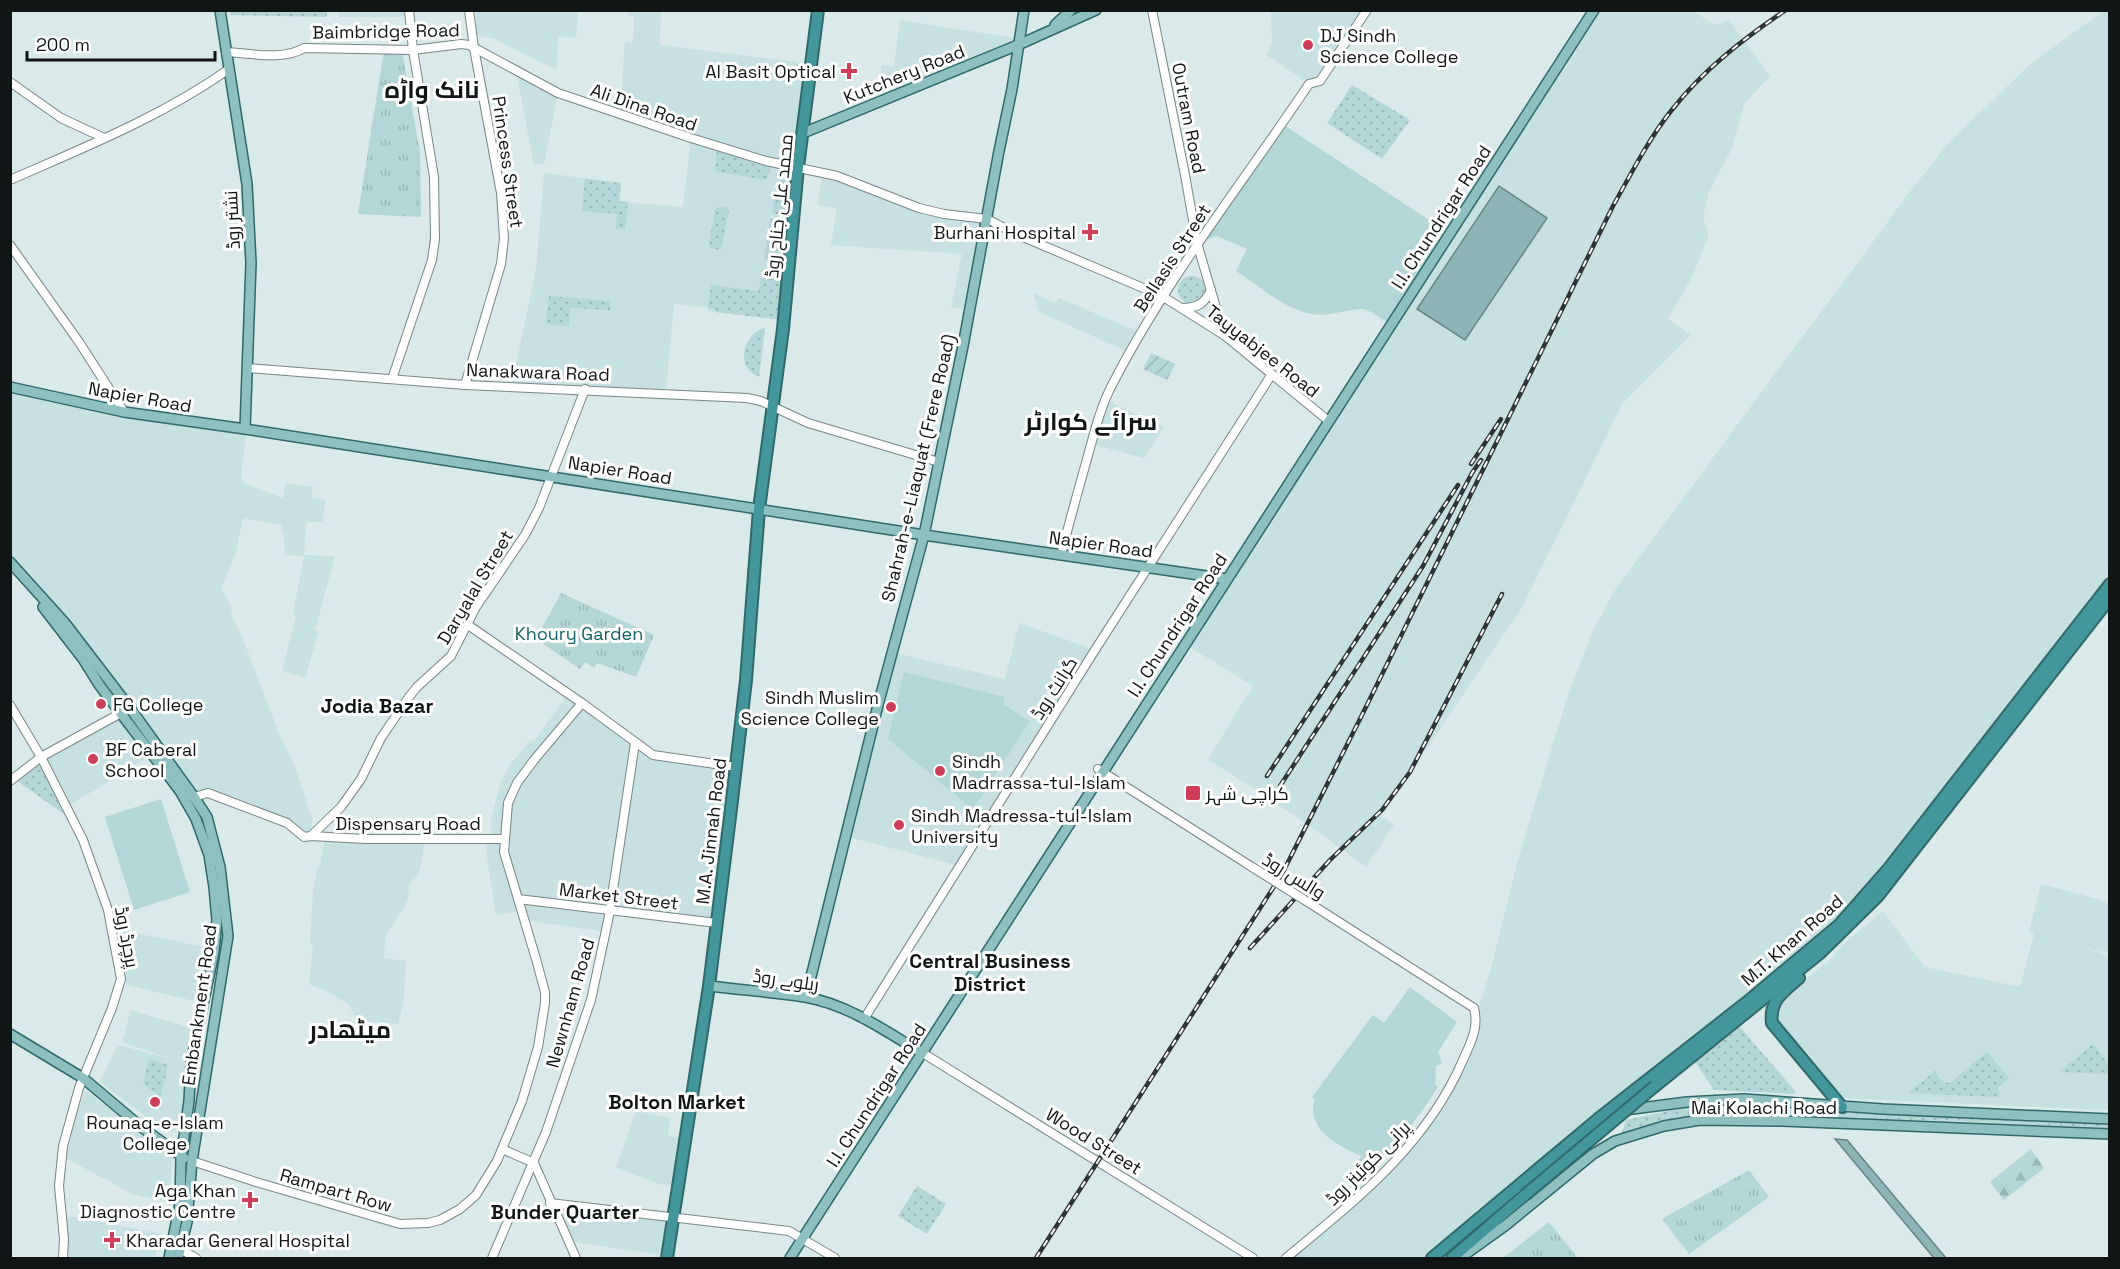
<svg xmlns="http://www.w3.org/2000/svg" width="2120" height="1269" font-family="'Space Grotesk',Cairo,sans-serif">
  <defs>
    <pattern id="grass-dots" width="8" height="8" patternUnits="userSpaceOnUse" patternTransform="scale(1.5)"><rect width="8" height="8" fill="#b4d6d7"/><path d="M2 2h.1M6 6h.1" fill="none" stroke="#9ab7b8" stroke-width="1.8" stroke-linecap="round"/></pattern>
    <pattern id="forest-firs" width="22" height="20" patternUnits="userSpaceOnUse" patternTransform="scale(1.5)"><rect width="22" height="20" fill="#b4d6d7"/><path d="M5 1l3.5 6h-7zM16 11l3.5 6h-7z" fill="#9ab7b8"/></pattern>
    <pattern id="park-tufts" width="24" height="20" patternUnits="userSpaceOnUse" patternTransform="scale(1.5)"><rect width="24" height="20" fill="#b4d6d7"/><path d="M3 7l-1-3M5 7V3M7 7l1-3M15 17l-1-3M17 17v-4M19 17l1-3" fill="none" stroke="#9ab7b8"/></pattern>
    <pattern id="garden-furrows" width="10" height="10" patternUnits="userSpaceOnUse" patternTransform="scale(1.5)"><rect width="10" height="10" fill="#b4d6d7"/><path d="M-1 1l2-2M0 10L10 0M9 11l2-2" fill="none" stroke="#9ab7b8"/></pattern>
  </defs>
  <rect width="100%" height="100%" fill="#dae9e9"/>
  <g fill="#c7e0e1">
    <path d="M338 11H409L410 17H339Z"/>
    <path d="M476 11H578L576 38 558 36 557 70 495 39 476 35Z"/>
    <path d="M627 11H661L660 45 812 64 798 167 620 113 625 41 633 43 634 16 627 15Z"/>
    <path d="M1271 11H1367L1320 81 1307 83 1267 55 1272 42Z"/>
    <path d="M1594 11H1693L1715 25 1729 20 1770 76 1744 104 1732 148 1709 192 1703 217 1709 235 1693 275 1668 319 1691 335 1623 403 1521 609 1381 816 1394 825 1366 867 1297 817 1208 759 1253 686 1185 644Z"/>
    <path d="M2103 11H2109V573L2064 635 1851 904 1788 962 1424 1258H1287L1399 1159 1432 1118 1471 1043 1476 1017 1492 965 1517 863 1566 701 1592 633 1613 593 1909 193 1946 146 2027 67Z"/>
    <path d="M900 20 1019 39 1018 45 877 103 882 65 894 67Z"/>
    <path d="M516 70 558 93 544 164 534 165Z"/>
    <path d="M691 139 797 174 784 320 708 311V308L674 304 665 400 511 388 536 269 544 173 621 183 619 202 683 207Z"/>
    <path d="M823 172 910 205 987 219 970 310 951 307 962 254 831 245 837 209 817 205Z"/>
    <path d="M1033 293 1055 303 1059 298 1141 333 1131 353 1039 312Z"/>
    <path d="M10 387 124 412 247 429 241 474 243 483 283 498 286 483 313 487 311 497 326 500 322 522H306L304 555 335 556 315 630 319 631 305 678 282 671 296 616 293 614 304 556 285 555 284 534 281 532 283 525 243 518 236 552 221 588 230 604 233 620 243 639 279 734 296 769 312 819 311 836 304 837 287 823 208 793 194 797 130 708 11 562Z"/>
    <path d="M1106 400 1164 427 1144 458 1091 444Z"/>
    <path d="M1019 623 1095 650 960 866 845 836 891 652 1005 679Z"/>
    <path d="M569 694 653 755 736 767 717 923 610 911 606 932 525 920 522 910 496 915 487 857 486 838H491V818L502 779 507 769 530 740 534 741Z"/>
    <path d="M120 712 153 754 118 775 109 778V781L67 807 41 757Z"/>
    <path d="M325 837 424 839 423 856 418 875 409 884 408 899 405 906 389 930 385 940 384 958 406 961 404 999 398 1024 356 1020 349 1005 333 994 309 984 313 945 310 944 313 892 317 868 320 866Z"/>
    <path d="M2041 884 2109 902V954L2072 944 2109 956V1110L1842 1098 1775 1020 1780 999 1829 961 1847 941 1883 911 1925 967 2020 987 2034 934 2029 932Z"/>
    <path d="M111 928 214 949 203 1003 127 985Z"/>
    <path d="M131 1010 197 1030 178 1128 173 1132 165 1131 100 1082 118 1045 175 1060 122 1042Z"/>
    <path d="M86 1090 135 1129 137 1126 173 1155 168 1202 132 1194 66 1158 76 1115Z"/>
    <path d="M636 1111 670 1118 668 1137 687 1136 679 1186 660 1184 616 1168Z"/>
    <path d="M550 1203 675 1217 667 1256 568 1241Z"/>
    <path d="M61 1217H77L161 1234 155 1258H65Z"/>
  </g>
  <g fill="url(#grass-dots)">
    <path d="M230 11H327V17L231 15Z"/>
    <path d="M1352 85 1410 120 1382 159 1327 123Z"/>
    <path d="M717 147 772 166 766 180 715 171Z"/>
    <path d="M778 175 797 179 793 214H774L772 212Z"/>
    <path d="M585 179 621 183 619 201 628 202 625 230 616 229 617 214 582 211Z"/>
    <path d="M717 207 727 208 729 211 721 250 710 248 709 245 715 210Z"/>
    <path d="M770 219 792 223 789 262 764 260Z"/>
    <path d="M762 268 788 271 784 320 715 312V309L708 308 711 285 759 291Z"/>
    <circle cx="1192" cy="290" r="14"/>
    <path d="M549 296 611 301 610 310 570 308 569 326 546 324Z"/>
    <path d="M765 328 759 377C735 368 742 334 765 328Z"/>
    <path d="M41 757 74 821 17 781Z"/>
    <path d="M1740 1027 1796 1092 1793 1094 1714 1090 1695 1062Z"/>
    <path d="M2093 1044 2109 1065V1074L2059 1072Z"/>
    <path d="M1987 1052 2009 1078 1997 1089 2000 1093 1997 1097 1908 1093 1935 1071 1942 1081 1947 1083 1951 1082Z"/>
    <path d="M149 1059 168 1065 161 1096 143 1084Z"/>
    <path d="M1701 1106 2110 1124 2109 1128 1954 1121 1718 1115 1689 1117 1621 1135 1626 1120 1673 1110Z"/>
    <path d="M917 1186 946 1204 927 1234 898 1216Z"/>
  </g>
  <path fill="url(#forest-firs)" d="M2031 1149 2044 1168 2004 1200 1990 1182Z"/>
  <g fill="url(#park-tufts)">
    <path d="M384 50H402L420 153 421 217 358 214Z"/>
    <path d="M561 593 654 635 636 677 597 663 594 668 585 662 580 669 536 639Z"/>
    <path d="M1749 1170 1769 1197 1689 1254 1662 1219Z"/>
    <path d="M1549 1222 1578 1258H1503Z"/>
  </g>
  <path fill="url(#garden-furrows)" d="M1151 353 1175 364 1167 380 1143 369Z"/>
  <g fill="#b4d6d7">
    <path d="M1282 124 1443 229 1426 262 1387 322C1380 318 1370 310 1363 309 1346 309 1329 317 1312 314 1283 309 1260 286 1236 271L1247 249 1217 236 1197 243Z"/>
    <path d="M904 672 1005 697 1003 704 1030 721 973 809 888 739Z"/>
    <path d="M161 799 190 892 134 910 105 817Z"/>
    <path d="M1410 987 1457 1022 1438 1052 1442 1063 1436 1066 1435 1085 1438 1086C1418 1121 1392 1150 1362 1177L1353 1166 1362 1156C1339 1147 1305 1129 1315 1099L1312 1097 1373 1015 1384 1023Z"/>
  </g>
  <g fill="#8eb4b5" stroke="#688485" stroke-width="1.5">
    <path d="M1499 186 1547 218 1465 340 1417 309Z"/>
    <path d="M1835 1139 1847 1140 1946 1258H1934Z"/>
  </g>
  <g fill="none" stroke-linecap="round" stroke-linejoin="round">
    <defs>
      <g id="minor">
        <path d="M1152 10 1185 175 1197 243 1224 335"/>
        <path d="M226 52C250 53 283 61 304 48L413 50 461 44 469 45 558 93 691 138 766 161 837 176 919 208 944 214 987 219 1016 234 1162 296 1224 335 1325 418"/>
        <path d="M10 82 61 118 104 138"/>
        <path d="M10 180C85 147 163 116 229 69"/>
        <path d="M10 245 79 342 124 412"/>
        <path d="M1182 308C1198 308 1204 304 1211 290"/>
        <path d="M247 368 465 385 747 398 761 401 808 423 939 462"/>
        <path d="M392 379 432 260 435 239 434 177 413 50 409 10"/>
        <path d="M465 385 501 264 504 238 501 193 474 48 469 10"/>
        <path d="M1061 555C1069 523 1078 491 1087 459 1094 434 1100 408 1112 385 1167 278 1242 184 1309 84L1320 81 1367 10"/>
        <path d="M468 625 582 703 653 755 736 767"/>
        <path d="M10 705 41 757 83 840 108 910 121 979 112 1008 79 1088 63 1146 59 1186 64 1239 63 1258"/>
        <path d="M1098 769 1252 867"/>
        <path d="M10 781 41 757 121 713"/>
        <path d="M194 797 208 793 287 823 304 837 311 836 365 839H504"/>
        <path d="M311 836 341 807 361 779 381 738 409 697 417 687 451 656 476 607 525 535 539 508 585 389"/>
        <path d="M518 899 717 923"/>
        <path d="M864 1019 1095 650 1272 374"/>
        <path d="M918 1050 1253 1258"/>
        <path d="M502 1149 534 1163 576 1258"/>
        <path d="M192 1161 256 1182 400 1224 428 1223 440 1220 460 1209 476 1195 497 1161 522 1101 538 1047 545 1003V992L536 959 504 852 508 803 517 783 534 760 582 703"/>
        <path d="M550 1203 789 1231 835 1258"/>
        <path d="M180 1249 196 1258"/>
        <path d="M492 1258 546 1132 591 1000 609 916 635 743"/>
        <path d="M1286 1258C1356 1200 1426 1146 1463 1060 1471 1042 1479 1028 1474 1008L1303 899"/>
      </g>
      <g id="major">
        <path d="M220 10 247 184 251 263 245 429"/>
        <path d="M1055 25 1071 10"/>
        <path d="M803 133 1018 45 1096 10"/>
        <path d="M10 387 124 412 245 429 924 535 1227 579"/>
        <path d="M10 562 65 623 130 708 194 797 207 817 220 867 228 936 192 1161 187 1222 178 1258"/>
        <path d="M43 607 83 659 100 686 180 791 196 819 209 855 214 887 217 920 214 952 191 1063 189 1101 181 1158 180 1204 169 1258"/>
        <path d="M709 986C741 990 774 992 805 997 846 1004 883 1029 917 1050"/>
        <path d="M806 997 878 705 924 535 963 346 999 151 1012 89 1024 10"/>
        <path d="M10 1034 83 1078 140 1126 184 1158"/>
        <path d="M1625 1110 1687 1102 1744 1099 1883 1109 2110 1119"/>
        <path d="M790 1258 1594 10"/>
        <path d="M1460 1258 1506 1225 1593 1154 1615 1141 1664 1126 1700 1120 1782 1121 2110 1134"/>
      </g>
      <g id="highway">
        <path d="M1799 978C1784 991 1769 1000 1772 1023L1842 1107"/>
        <path d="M1655 1086 1820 953 1878 896 2110 598"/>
        <path d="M667 1258 709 986 731 809 746 680 759 509 783 329 798 167 818 10"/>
        <path d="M1432 1258 1598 1119 1747 1002 1839 925 1889 868 2110 584"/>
        <path d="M1452 1258 1525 1195"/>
      </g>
    </defs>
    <use href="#minor" stroke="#778585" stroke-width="10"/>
    <use href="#major" stroke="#31696b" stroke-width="12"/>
    <use href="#highway" stroke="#31696b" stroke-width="14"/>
    <use href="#minor" stroke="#fff" stroke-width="8"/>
    <use href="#major" stroke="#8ec0c2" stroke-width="9"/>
    <use href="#highway" stroke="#439699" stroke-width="10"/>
    <defs>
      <g id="rail">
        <path d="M1471 464 1501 419"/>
        <path d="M1267 776 1458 485"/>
        <path d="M1280 786 1423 566 1472 473 1481 460"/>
        <path d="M1250 948 1330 860 1382 810 1410 772 1502 594"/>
        <path d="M1036 1258 1282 874 1361 717 1613 206C1631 174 1648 140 1671 111 1703 70 1743 39 1786 10"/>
      </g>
    </defs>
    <use href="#rail" stroke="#2e3536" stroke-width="4.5"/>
    <use href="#rail" stroke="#fff" stroke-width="2" stroke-dasharray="7" stroke-linecap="butt"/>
    <defs>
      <path id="minor-bridge" d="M1252 867 1303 899"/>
      <path id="highway-bridge" d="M1525 1195 1655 1086"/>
    </defs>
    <use href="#minor-bridge" stroke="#778585" stroke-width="10" stroke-linecap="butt"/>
    <use href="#highway-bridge" stroke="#31696b" stroke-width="14" stroke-linecap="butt"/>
    <use href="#minor-bridge" stroke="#fff" stroke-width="8"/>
    <use href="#highway-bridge" stroke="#439699" stroke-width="10"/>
  </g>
  <g fill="#ce3e58" stroke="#fff" stroke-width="2">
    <circle cx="1308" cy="45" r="6"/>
    <path d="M846 62h6v6h6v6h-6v6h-6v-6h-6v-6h6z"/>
    <path d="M1087 223h6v6h6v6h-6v6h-6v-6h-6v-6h6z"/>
    <circle cx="101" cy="704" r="6"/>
    <circle cx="891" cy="707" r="6"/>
    <circle cx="93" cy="759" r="6"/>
    <circle cx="940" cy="771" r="6"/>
    <rect x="1185" y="785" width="16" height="16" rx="3"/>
    <circle cx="899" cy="825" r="6"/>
    <circle cx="155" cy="1102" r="6"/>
    <path d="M247 1191h6v6h6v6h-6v6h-6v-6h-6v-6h6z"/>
    <path d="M109 1231h6v6h6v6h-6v6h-6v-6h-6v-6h6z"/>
  </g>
  <g text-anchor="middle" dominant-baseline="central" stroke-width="6" stroke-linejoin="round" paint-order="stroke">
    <g font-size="18" fill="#101516" stroke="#fff">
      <text transform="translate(386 31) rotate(-1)">Baimbridge Road</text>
      <text transform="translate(904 74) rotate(-22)">Kutchery Road</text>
      <text transform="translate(644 107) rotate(19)">Ali Dina Road</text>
      <text transform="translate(1189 118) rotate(79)">Outram Road</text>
      <text transform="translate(508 162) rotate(82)">Princess Street</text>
      <text transform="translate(779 206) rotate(-84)">محمد علی جناح روڈ</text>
      <text transform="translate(1441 217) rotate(-57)">I.I. Chundrigar Road</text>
      <text transform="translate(232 220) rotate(-93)">نشتر روڈ</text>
      <text transform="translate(1172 258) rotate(-57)">Bellasis Street</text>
      <text transform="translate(1263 351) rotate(38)">Tayyabjee Road</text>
      <text transform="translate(538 372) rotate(2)">Nanakwara Road</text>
      <text transform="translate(140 397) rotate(10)">Napier Road</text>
      <text transform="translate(918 468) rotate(-77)">Shahrah-e-Liaquat (Frere Road)</text>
      <text transform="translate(620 470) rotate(9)">Napier Road</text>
      <text transform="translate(1101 544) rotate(8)">Napier Road</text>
      <text transform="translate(475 587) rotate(-59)">Daryalal Street</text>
      <text transform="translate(1177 625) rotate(-57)">I.I. Chundrigar Road</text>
      <text transform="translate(1054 688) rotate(-58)">گرانٹ روڈ</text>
      <text x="408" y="823">Dispensary Road</text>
      <text transform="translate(711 831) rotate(-83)">M.A. Jinnah Road</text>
      <text transform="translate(1294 876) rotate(32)">والس روڈ</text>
      <text transform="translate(619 896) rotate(7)">Market Street</text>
      <text transform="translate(127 937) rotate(79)">پرچرڈ روڈ</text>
      <text transform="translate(1792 940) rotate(-41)">M.T. Khan Road</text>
      <text transform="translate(786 980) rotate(8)">ریلوے روڈ</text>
      <text transform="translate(570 1003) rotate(-74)">Newnham Road</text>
      <text transform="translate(199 1005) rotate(-82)">Embankment Road</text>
      <text transform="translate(876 1095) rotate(-57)">I.I. Chundrigar Road</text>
      <text x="1764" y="1107">Mai Kolachi Road</text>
      <text transform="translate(1094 1141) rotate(32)">Wood Street</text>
      <text transform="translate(1368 1163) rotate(-45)">پرانی کوئینز روڈ</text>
      <text transform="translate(336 1190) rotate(16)">Rampart Row</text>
    </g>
    <g font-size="18" fill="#101516" stroke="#fff" text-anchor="start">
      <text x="1320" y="35">DJ Sindh<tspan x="1320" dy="21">Science College</tspan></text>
      <text x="836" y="71" text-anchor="end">Al Basit Optical</text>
      <text x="1076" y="232" text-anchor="end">Burhani Hospital</text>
      <text x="879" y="697" text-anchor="end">Sindh Muslim<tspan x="879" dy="21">Science College</tspan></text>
      <text x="113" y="704">FG College</text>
      <text x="105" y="749">BF Caberal<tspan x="105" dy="21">School</tspan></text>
      <text x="952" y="761">Sindh<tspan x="952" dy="21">Madrrassa-tul-Islam</tspan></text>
      <text x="1206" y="793">کراچی شہر</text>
      <text x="911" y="815">Sindh Madressa-tul-Islam<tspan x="911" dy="21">University</tspan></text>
      <text x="155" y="1122" text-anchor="middle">Rounaq-e-Islam<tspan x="155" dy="21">College</tspan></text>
      <text x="236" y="1190" text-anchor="end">Aga Khan<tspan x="236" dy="21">Diagnostic Centre</tspan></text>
      <text x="126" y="1240">Kharadar General Hospital</text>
    </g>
    <g font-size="18" fill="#146264" stroke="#fff">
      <text x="579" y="633">Khoury Garden</text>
    </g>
    <g font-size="20" font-weight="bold" fill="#101516" stroke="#fff">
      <text x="377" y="706">Jodia Bazar</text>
      <text x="990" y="961">Central Business<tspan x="990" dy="23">District</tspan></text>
      <text x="677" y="1102">Bolton Market</text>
      <text x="565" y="1212">Bunder Quarter</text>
    </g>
    <g font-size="24" font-weight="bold" fill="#101516" stroke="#fff">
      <text x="432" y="89">نانک واڑہ</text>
      <text x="1091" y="421">سرائے کوارٹر</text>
      <text x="350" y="1029">میٹھادر</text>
    </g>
  </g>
  <rect width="2120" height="1269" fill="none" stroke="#101516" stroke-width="24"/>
  <path d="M27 51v9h188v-9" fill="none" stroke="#101516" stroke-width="3"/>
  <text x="36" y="51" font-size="18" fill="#101516" stroke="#ffffff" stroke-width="4.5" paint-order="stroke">200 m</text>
</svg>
